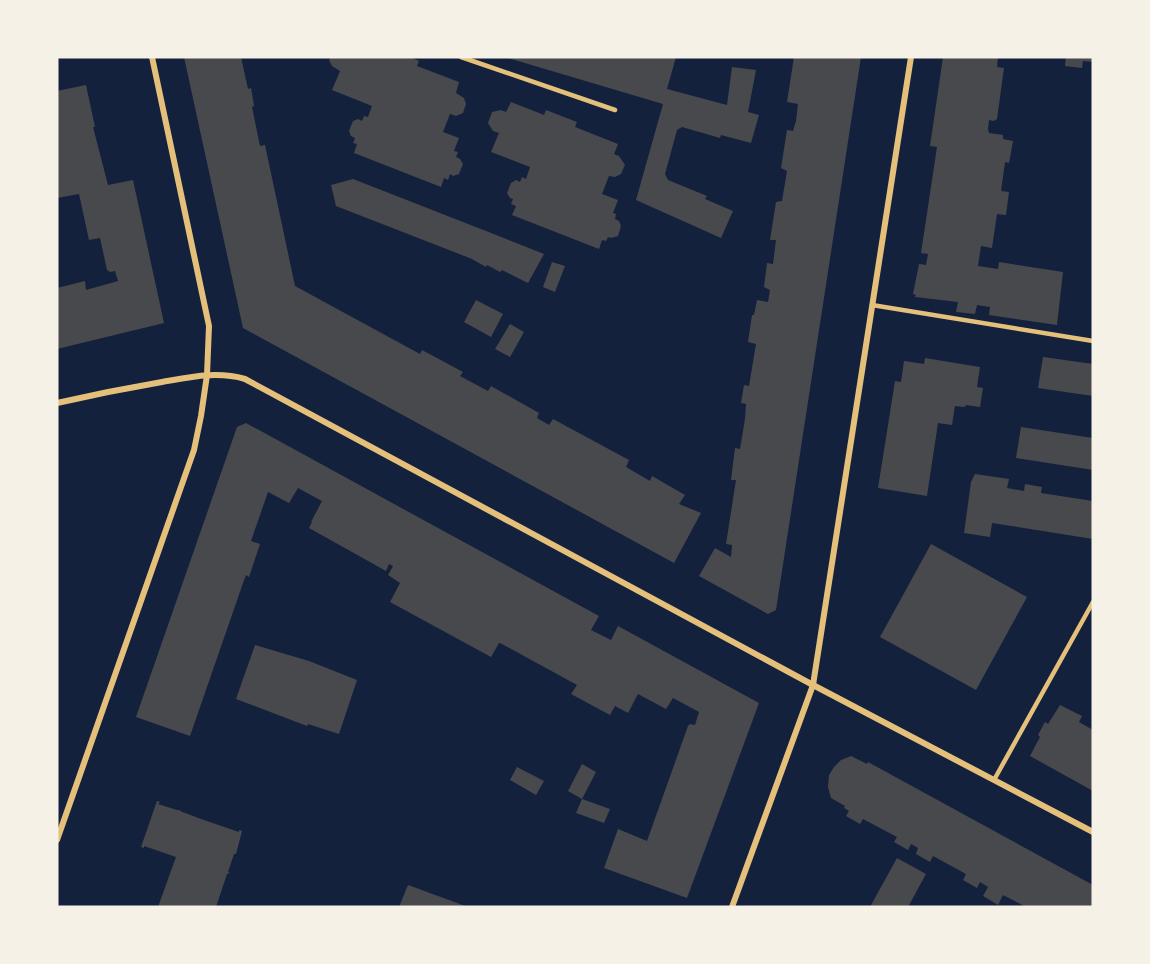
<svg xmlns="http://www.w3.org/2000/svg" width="1150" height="964" font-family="'Fira Sans',sans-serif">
  <rect width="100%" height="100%" fill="#14213d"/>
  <g fill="#48494c">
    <path d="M184 57H241L248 89 251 88 254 106 252 107 260 146 265 145 295 286 420 354 422 350 463 372 460 376 488 391 491 386 539 413 537 418 549 425 553 419 629 460 626 467 650 481 652 476 685 495 679 504 701 513 674 563 243 328Z"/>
    <path d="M331 57H410L419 61 417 66 459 82 456 93 464 98 466 104 463 113 456 116 450 114 443 132 459 138 454 151 458 152 456 157 460 159 463 164 459 174 453 176 450 174 448 180 444 178 441 187 354 153 357 144 353 143 355 138 351 136 349 131 353 121 358 119 362 121 364 116 368 117 372 106 332 90 340 71 332 66 329 60Z"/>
    <path d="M505 57H676L667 89 727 105 732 67 756 70 748 112 759 115 751 143 721 135 720 138 682 127 677 130 665 174 668 180 707 196 705 199 733 211 721 238 636 200 663 104Z"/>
    <path d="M794 57H861L776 610 768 614 699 576 715 548 731 557 732 545 726 544 736 480H731L735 448 740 449 745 419 746 404 741 403 744 385 749 386 756 344 748 342 752 315H754L757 300 768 302 770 290 764 287 767 263 773 264 776 240H770L776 202 782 201 787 171 781 168 787 130 793 131 796 121 798 104 787 102Z"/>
    <path d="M943 57H998L997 67 1004 68 997 119 994 121 989 120 988 129 989 133 1003 135V139L1013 141 1009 163 1005 162 1001 191 1009 192 1006 215 997 214 992 248 981 246 978 266 998 269 999 262 1063 272 1057 325 989 315 990 307 977 305 975 314 956 312 958 302 915 297 916 295 913 294 919 264 926 265 928 254 921 253 937 147 930 146Z"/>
    <path d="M1066 57H1093V62L1083 61 1082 68 1065 66Z"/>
    <path d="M86 85 95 127H93L108 185 133 180 164 323 57 349V288L85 281 86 290 118 281 115 271 110 272 107 270 100 238 89 240 79 194 57 198V91Z"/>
    <path d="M511 102 544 115 546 110 577 122 575 127 618 144 614 154 619 156 625 165 621 174 615 177 609 176 602 194 618 200 613 213 616 214 615 219 619 221 621 226 618 236 611 238 608 237 606 241 602 240 599 249 512 215 516 206 511 204 513 199 510 198 507 193 511 183 516 180 520 182 522 177 526 179 530 167 491 152 499 133 493 131 488 123 492 112 501 110 506 112Z"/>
    <path d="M353 179 486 231 544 254 528 283 502 270 500 272 487 265 486 267 472 259 336 206 331 185Z"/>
    <path d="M552 262 565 266 555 292 543 287Z"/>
    <path d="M476 300 503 314 491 337 464 322Z"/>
    <path d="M510 324 524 332 510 357 495 349Z"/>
    <path d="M1043 357 1093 364V396L1038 388Z"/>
    <path d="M925 358 980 367 977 387 983 388 980 407 966 405 965 407 955 406 952 425 938 423 927 496 878 488 895 381 901 382 904 361 924 364Z"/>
    <path d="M246 423 599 616 591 630 611 640 618 626 759 703 687 898 604 868 618 829 647 841 688 726 690 724 695 725 699 712 673 698 666 709 638 694 628 713 615 706 610 715 571 694 577 685 500 643H499L491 657 390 602 400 583 388 575 393 566 389 564 386 571 309 528 312 522H311L322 501 298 488 289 503 268 492 251 541 260 544 249 577 246 575 242 586 190 736 136 717 237 427Z"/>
    <path d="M1021 427 1093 438V470L1016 458Z"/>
    <path d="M975 474 1009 479 1007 488 1024 491 1025 484 1042 487 1041 493 1093 501V539L992 523 990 537 964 533 971 482Z"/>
    <path d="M931 544 1027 597 976 690 880 637Z"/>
    <path d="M255 645 309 661 357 680 339 734 308 724 307 726 236 699Z"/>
    <path d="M1060 705 1082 716 1079 722 1093 730V791L1030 756 1040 737 1038 735 1045 722 1048 724Z"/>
    <path d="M851 756 867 764 868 762 1093 885V907H1026L1003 895 998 905 983 896 988 887 985 885 980 882 977 888 963 880 966 874 933 856 930 862 916 854 918 848 911 844 908 850 894 842 897 837 863 819 860 824 846 816 849 811 844 808 845 806 831 798 828 787 829 775 834 767 841 760Z"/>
    <path d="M582 764 596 772 582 799 568 791Z"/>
    <path d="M517 767 544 781 536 795 510 780Z"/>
    <path d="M582 799 610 809 604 823 576 813Z"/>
    <path d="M157 801 160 802 158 804 177 810H180V811L201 819 239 832V830L242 831 236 854H234L228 872 230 873 227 874 216 907H158L176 857 144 846V848L141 847Z"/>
    <path d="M897 858 926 874 908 907H870Z"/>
    <path d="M408 885 468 907H399Z"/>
  </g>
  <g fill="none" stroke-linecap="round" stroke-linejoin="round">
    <g stroke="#e5c07b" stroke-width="4.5">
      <path d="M461 57 615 110"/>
      <path d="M872 305 1093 341"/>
      <path d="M994 780 1093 602"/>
    </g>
    <g stroke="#e5c07b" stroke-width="6">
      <path d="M57 403C92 395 127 388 162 382 191 377 217 371 245 379L813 685 1093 832"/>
      <path d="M57 840 194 450 201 416 207 375 209 326 152 57"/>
      <path d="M732 907 813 685 911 57"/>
    </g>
  </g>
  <rect width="1150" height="964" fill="none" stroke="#f6f1e7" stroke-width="117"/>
</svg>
